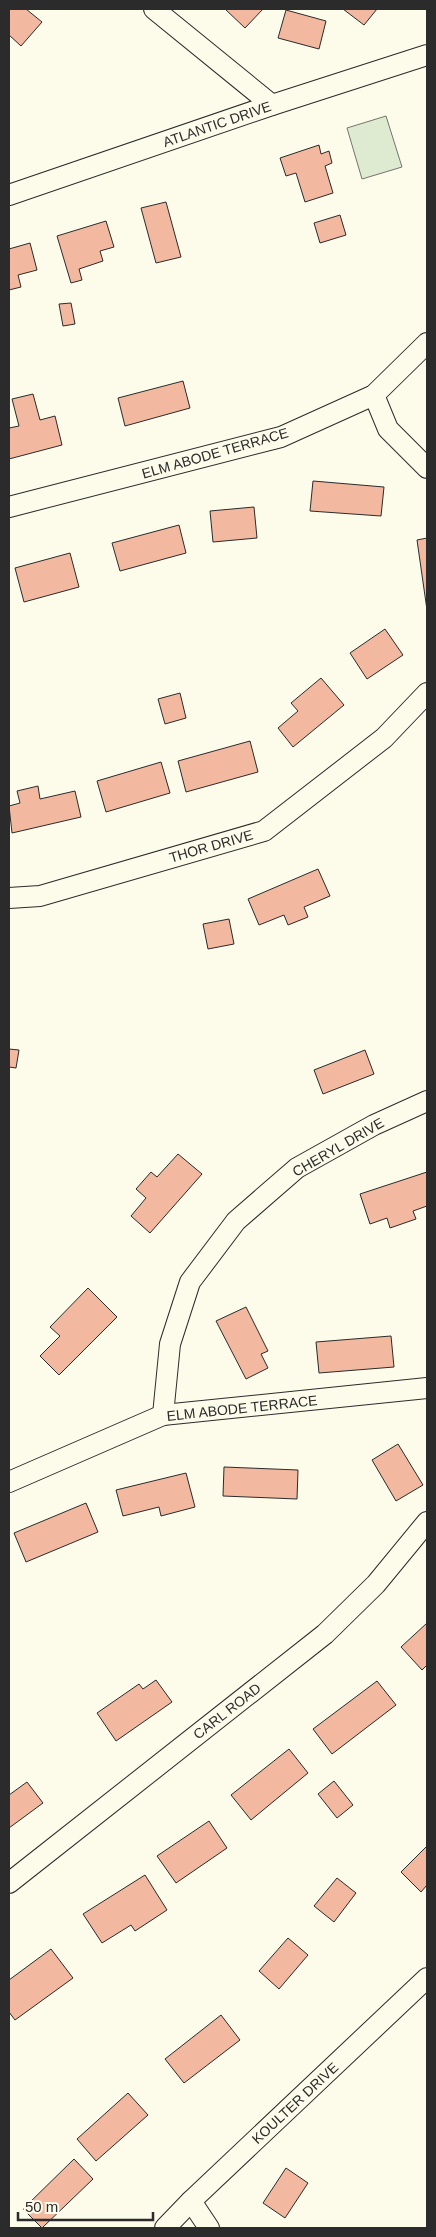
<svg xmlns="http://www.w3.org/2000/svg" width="436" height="2237" font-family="Arial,sans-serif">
  <rect width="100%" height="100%" fill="#fdfbea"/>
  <path fill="#deebd1" stroke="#74746e" d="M386 116 402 167 362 179 347 128Z"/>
  <g fill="#f2b8a0" stroke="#2b2b2b">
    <path d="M9 9H26L42 22 21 46 9 35Z"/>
    <path d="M225 9H263L245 28Z"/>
    <path d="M343 9H377L364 25Z"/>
    <path d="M286 10 326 21 319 49 278 38Z"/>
    <path d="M319 145 321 154 329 151 332 163 325 166 333 193 305 202 296 173 286 176 280 158Z"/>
    <path d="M166 202 181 257 156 263 141 208Z"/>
    <path d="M340 215 346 235 320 243 314 223Z"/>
    <path d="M106 221 114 247 100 251 103 261 79 269 82 280 71 283 57 236Z"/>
    <path d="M30 243 37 270 18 275 21 287 9 290V249Z"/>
    <path d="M71 303 75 324 63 326 59 304Z"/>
    <path d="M183 381 190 408 125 426 118 398Z"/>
    <path d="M33 394 40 420 55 416 62 445 9 459V428L19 426 12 399Z"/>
    <path d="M313 481 384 487 381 516 310 511Z"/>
    <path d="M254 507 257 538 213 542 210 511Z"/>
    <path d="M179 525 186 553 120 571 112 543Z"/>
    <path d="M427 538V610L417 540Z"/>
    <path d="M70 553 79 587 24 602 15 568Z"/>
    <path d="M385 629 403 655 367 679 350 653Z"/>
    <path d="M321 678 344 705 293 747 278 728 298 711 291 703Z"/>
    <path d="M180 693 186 718 165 724 158 699Z"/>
    <path d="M250 741 258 772 186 792 178 761Z"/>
    <path d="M161 762 170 793 106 812 97 781Z"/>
    <path d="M38 786 40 799 75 791 81 817 12 833 9 806 20 803 17 791Z"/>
    <path d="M318 869 330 896 304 907 308 917 288 925 284 915 259 925 248 899Z"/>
    <path d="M229 919 234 944 208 949 203 924Z"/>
    <path d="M9 1049 19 1050 16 1068 9 1067Z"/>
    <path d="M365 1050 374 1074 323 1094 314 1070Z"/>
    <path d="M178 1154 202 1174 150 1233 131 1216 146 1198 136 1189 151 1172 157 1177Z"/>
    <path d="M427 1172V1206L413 1211 416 1219 390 1228 387 1218 370 1224 360 1194Z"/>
    <path d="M88 1288 117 1317 59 1375 40 1356 60 1336 50 1327Z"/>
    <path d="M246 1307 268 1351 261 1354 268 1368 246 1379 216 1321Z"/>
    <path d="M391 1336 394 1367 319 1373 316 1342Z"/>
    <path d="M398 1444 423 1485 396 1501 372 1460Z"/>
    <path d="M224 1467 298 1470 297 1499 223 1496Z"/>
    <path d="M186 1473 195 1507 161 1516 159 1507 123 1516 116 1490Z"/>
    <path d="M86 1503 98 1532 26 1562 14 1533Z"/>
    <path d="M427 1623V1665L422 1670 401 1647Z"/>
    <path d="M156 1680 172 1702 116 1741 97 1713 139 1684 143 1689Z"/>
    <path d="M377 1681 396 1705 332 1754 313 1729Z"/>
    <path d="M289 1749 308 1773 251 1820 231 1795Z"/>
    <path d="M334 1781 353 1805 337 1818 318 1794Z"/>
    <path d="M27 1782 43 1803 9 1828V1795Z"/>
    <path d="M209 1821 227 1848 176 1883 157 1856Z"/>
    <path d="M427 1846V1885L421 1892 401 1872Z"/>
    <path d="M145 1875 167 1910 135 1931 131 1925 102 1943 83 1914Z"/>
    <path d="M337 1878 356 1893 334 1922 314 1906Z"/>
    <path d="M288 1938 308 1955 279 1989 259 1971Z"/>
    <path d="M51 1949 73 1978 15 2020 9 2012V1980Z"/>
    <path d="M221 2015 240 2040 184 2083 165 2059Z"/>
    <path d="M128 2093 148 2115 96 2161 77 2139Z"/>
    <path d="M74 2159 93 2179 42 2228 23 2209Z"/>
    <path d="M286 2168 308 2183 285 2218 263 2203Z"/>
  </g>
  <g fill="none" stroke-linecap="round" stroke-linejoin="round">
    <defs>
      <g id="minor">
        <path d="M154 9 272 105"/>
        <path d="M9 195 272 105 427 55"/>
        <path d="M374 395 388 429 427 468"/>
        <path d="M9 507 281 437 374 395 427 343"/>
        <path d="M9 898 40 896 264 831 384 738 427 693"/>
        <path d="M163 1415 170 1344 190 1282 236 1221 297 1168 374 1125 427 1101"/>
        <path d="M9 1482 163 1415 427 1388"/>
        <path d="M9 1883 325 1634 376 1584 427 1522"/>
        <path d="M191 2201 209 2228"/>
        <path d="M165 2228 191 2201 427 1978"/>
      </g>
    </defs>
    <use href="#minor" stroke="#2b2b2b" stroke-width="22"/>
    <use href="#minor" stroke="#fdfbea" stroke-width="20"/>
  </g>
  <g text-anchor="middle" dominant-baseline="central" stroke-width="4" stroke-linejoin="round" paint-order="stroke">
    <g font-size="14" fill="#2b2b2b" stroke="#fdfbea">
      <text transform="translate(217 124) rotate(-19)">ATLANTIC DRIVE</text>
      <text transform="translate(215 453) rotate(-16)">ELM ABODE TERRACE</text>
      <text transform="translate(211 846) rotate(-16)">THOR DRIVE</text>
      <text transform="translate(338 1147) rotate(-30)">CHERYL DRIVE</text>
      <text transform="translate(242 1408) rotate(-6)">ELM ABODE TERRACE</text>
      <text transform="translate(227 1711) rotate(-38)">CARL ROAD</text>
      <text transform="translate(295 2103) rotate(-43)">KOULTER DRIVE</text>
    </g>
  </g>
  <rect width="436" height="2237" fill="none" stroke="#2b2b2b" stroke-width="20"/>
  <path d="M18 2212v8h135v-8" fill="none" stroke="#2b2b2b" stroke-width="2.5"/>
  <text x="25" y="2212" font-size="15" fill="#2b2b2b" stroke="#fdfbea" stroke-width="4" paint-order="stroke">50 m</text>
</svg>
